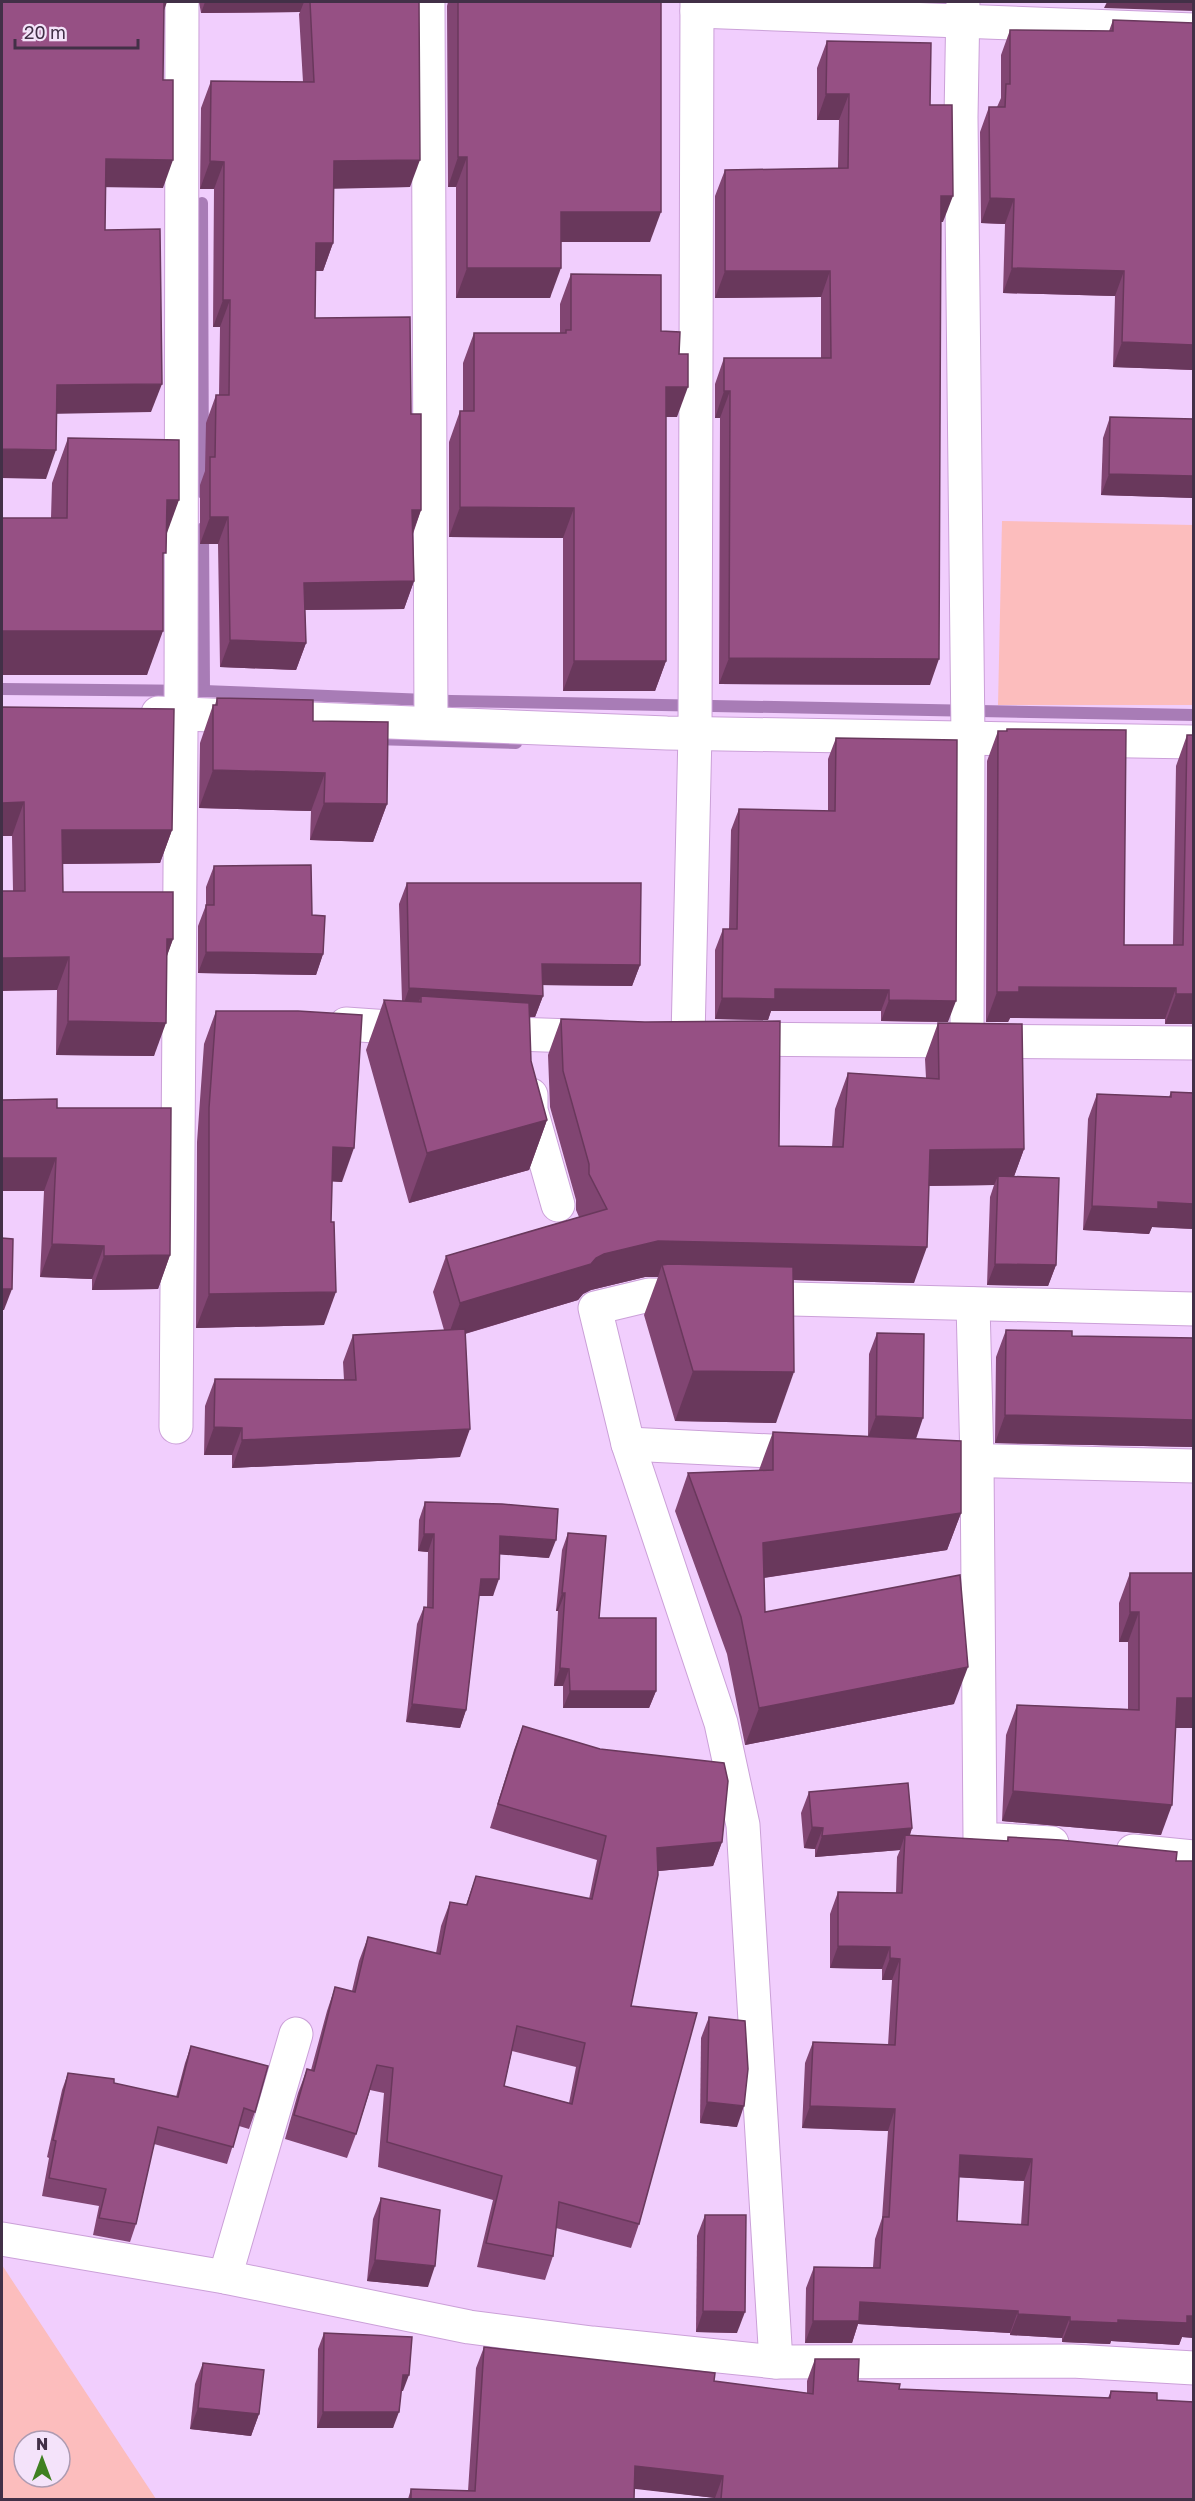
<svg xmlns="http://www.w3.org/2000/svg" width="1195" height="2501" font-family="'Golos Text',sans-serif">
  <rect width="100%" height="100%" fill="#f1cefd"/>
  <g fill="#fcbdbd" fill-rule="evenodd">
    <path d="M1002 521 1193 525V705H998Z"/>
    <path d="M2 2265 156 2499H2ZM24 2441H60V2477H24Z"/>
  </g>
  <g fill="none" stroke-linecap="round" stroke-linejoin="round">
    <g stroke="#a87cb6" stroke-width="12">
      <path d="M202 203 203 493"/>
      <path d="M203 528 204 691"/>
      <path d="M2 689 204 691 451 701 1194 715"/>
      <path d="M372 739 516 743"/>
    </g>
    <defs>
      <g id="street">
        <path d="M428 2 431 723"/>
        <path d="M963 2 961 117 968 738 967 1041"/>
        <path d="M697 11 1194 30"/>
        <path d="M158 713 667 733 1194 742"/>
        <path d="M346 1024 418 1029"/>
        <path d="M484 1033 601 1037"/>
        <path d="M688 1038 695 733 697 2"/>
        <path d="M736 1039 1194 1043"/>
        <path d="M531 1095V1110L558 1205"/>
        <path d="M698 1296 649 1295 595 1308 628 1444 721 1723 743 1825 776 2362"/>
        <path d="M749 1298 1194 1309"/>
        <path d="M973 1304 977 1461 980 1839 1052 1843"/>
        <path d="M176 1427 181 732 182 2"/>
        <path d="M628 1444 811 1453"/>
        <path d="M955 1460 1194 1466"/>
        <path d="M1133 1851 1194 1857"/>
        <path d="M2 2239 225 2277 469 2327 592 2343 776 2362 1072 2361 1194 2368"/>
        <path d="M225 2277 296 2034"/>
      </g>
    </defs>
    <use href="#street" stroke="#cba0d8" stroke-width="35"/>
    <use href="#street" stroke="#fff" stroke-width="33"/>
  </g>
  <g fill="#814572" fill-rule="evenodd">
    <path d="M199 2H419L410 187 334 188 333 243 323 271H316L315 318 411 414 421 510 413 534 414 581 404 609 305 610 306 643 296 670 220 667 218 544H200V485L205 471 206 423 216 395H219L220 327H213L214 189H200L201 108 211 81 303 82 299 14 300 12 201 13Z"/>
    <path d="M448 2H661L650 242H561L550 298H456V187H448L447 6Z"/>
    <path d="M1113 20 1194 23V370L1113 367 1115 296 1003 293 1005 224 981 223 980 132 989 107H997L1001 98V55L1010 30 1109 31Z"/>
    <path d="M827 41 930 105 943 222H941L930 685 719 684 720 418H715V384L724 358H821V297L715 298V196L725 170 838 168 839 120H817V68Z"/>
    <path d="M571 274 661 331 677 417H666V661L655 691H563V538L449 537V442L460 411H463V363L474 333H560V304Z"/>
    <path d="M1110 417 1194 419V498L1101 495 1103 438Z"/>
    <path d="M68 438 166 533 147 675H2L51 518 52 483Z"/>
    <path d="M217 698 313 721 387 804 373 842 310 840 311 811 199 808 200 743 213 705H215Z"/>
    <path d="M2 707 172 830 160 863 63 864V892L173 939 167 955 154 1056 56 1055 57 990 13 891 12 836H2Z"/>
    <path d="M1007 729 1124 945H1173L1176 766 1187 735H1194V1024H1165V1019L1010 1018 1008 1022H986L987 761 998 731H1006Z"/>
    <path d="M836 738 948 1022 881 1021V1011H771L768 1020 715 1019V950L723 929H729L731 830 739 809 828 811V759Z"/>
    <path d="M214 866 312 915 323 954 316 975 198 973V926L206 905V887Z"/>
    <path d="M407 883 640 965 632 986 543 985V996L535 1017H529L531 1061 547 1120 529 1170 409 1203 366 1050 384 1000 402 1001 399 904Z"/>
    <path d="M216 1011 342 1182 332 1181 324 1325 196 1328 197 1142 204 1044Z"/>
    <path d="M561 1019 779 1146 832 1147 835 1109 848 1073 926 1078 925 1059 938 1023 1024 1149 1014 1176 1056 1265 1048 1286 987 1285 990 1197 994 1185 929 1186 914 1283 793 1280 776 1423 675 1421 644 1315 658 1277H645L591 1290 583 1294 578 1300 465 1334 460 1457 232 1468V1455H204L205 1406 215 1379 344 1380 343 1362 353 1335 444 1330 433 1292 446 1256 579 1217 576 1210V1200L550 1107 548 1055Z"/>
    <path d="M1171 1092 1194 1093V1229L1152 1227 1149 1234 1083 1230 1088 1119 1097 1094 1169 1097Z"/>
    <path d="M2 1100 57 1108 170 1255 158 1289 92 1290V1279L40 1277 44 1191H2Z"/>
    <path d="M1006 1330 1072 1336 1194 1338V1447L995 1443 996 1357Z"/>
    <path d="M877 1333 916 1439 961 1513 947 1550 764 1578 765 1612 954 1704 745 1745 727 1654 675 1511 688 1473 759 1470 773 1432 868 1436 869 1354Z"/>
    <path d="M1194 1491V1728H1175L1161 1835 1002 1821 1006 1735 1017 1705 1128 1709V1642H1119V1603L1130 1573H1192V1494Z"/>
    <path d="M425 1502 549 1558 500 1554 493 1596H479L466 1710 460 1728 406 1722 417 1624 424 1607H427L428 1552 418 1551 419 1520Z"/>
    <path d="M568 1533 599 1618 656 1691 649 1708H563V1686H554L558 1611H556L562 1550Z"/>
    <path d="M523 1726 722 1842 713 1866 658 1871 631 2006 639 2224 631 2248 556 2228 553 2256 545 2280 477 2267 493 2200 378 2167 384 2093 370 2090 356 2134 347 2158 285 2139 298 2093 307 2069 311 2070 327 2011 335 1987 352 1991 359 1961 368 1937 436 1953 441 1926 450 1902 466 1905 476 1876 589 1899 597 1860 490 1828 514 1750ZM512 2051 576 2067 569 2103 504 2086Z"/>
    <path d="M809 1792 912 1828 910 1835 1007 1841 1008 1837 1176 1861H1194V2338L1182 2337 1179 2345 1111 2341 1110 2344 1062 2342V2338L1010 2335V2333L858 2324 852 2343H805L806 2288 814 2267H873L875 2239 882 2218 888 2131 802 2128 805 2063 813 2042 888 2045 892 1980H882V1969L830 1968V1914L838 1892 896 1893 897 1857 900 1850 815 1857V1849L804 1848 801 1813ZM959 2177 1024 2181 1021 2225 957 2221Z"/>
    <path d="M709 2017 737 2127 700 2123 701 2038Z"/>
    <path d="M191 2046 255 2112 249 2129 239 2126 227 2164 154 2144 136 2224 130 2242 93 2235 99 2206 42 2196 49 2158 47 2157 62 2090 68 2073 176 2097 185 2063Z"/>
    <path d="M381 2198 428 2287 367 2281 373 2219Z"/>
    <path d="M705 2215 737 2333 696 2332 697 2236Z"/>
    <path d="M324 2333 403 2391H401L393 2428H317L318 2349Z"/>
    <path d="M484 2347 714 2381 807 2393V2381L815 2359 858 2381 899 2389 1108 2398 1111 2391 1157 2400 1194 2499H715V2498L634 2488V2499H408L411 2489 468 2491 476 2368Z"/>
    <path d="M203 2363 259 2414 251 2436 190 2429 195 2384Z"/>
  </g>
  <g fill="#69385c">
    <path d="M158 2H167L163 13Z"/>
    <path d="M205 2H304L300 12 201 13Z"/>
    <path d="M1107 2H1194V11L1104 8Z"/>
    <path d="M826 94H849L839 120H817Z"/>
    <path d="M458 157H467L456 187H448Z"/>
    <path d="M106 159 173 160 163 188 96 187Z"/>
    <path d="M420 160 410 187 325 189 334 161Z"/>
    <path d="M210 161 224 162 214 189H200Z"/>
    <path d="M941 196H953L943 222H932Z"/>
    <path d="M990 198 1014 199 1005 224 981 223Z"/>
    <path d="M561 212H661L650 242H550Z"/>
    <path d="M316 243H333L323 271 306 270Z"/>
    <path d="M467 268H561L550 298H456Z"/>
    <path d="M1012 268 1124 271 1115 296 1003 293Z"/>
    <path d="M725 271H830L821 297 715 298Z"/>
    <path d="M223 300H230L220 327H213Z"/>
    <path d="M1122 342 1194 345V370L1113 367Z"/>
    <path d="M162 384 151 412 47 414 57 385Z"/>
    <path d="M666 387H688L677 417H655Z"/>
    <path d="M724 391H730L720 418H715Z"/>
    <path d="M2 449 56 450 46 479 2 478Z"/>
    <path d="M1109 474 1194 476V498L1101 495Z"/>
    <path d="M167 500H179L163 544Z"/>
    <path d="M460 507 574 508 563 538 449 537Z"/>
    <path d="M412 510H421L411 537Z"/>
    <path d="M210 517H228L218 544H200Z"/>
    <path d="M414 581 404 609 294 610 304 583Z"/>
    <path d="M2 631H163L147 675H2Z"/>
    <path d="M230 640 306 643 296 670 220 667Z"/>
    <path d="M729 658 939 659 930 685 719 684Z"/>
    <path d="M574 661H666L655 691H563Z"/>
    <path d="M213 770 325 773 311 811 199 808Z"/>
    <path d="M24 802 12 836H2V803Z"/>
    <path d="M324 803 387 804 373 842 310 840Z"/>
    <path d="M62 830H172L160 863 50 864Z"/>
    <path d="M167 939H173L161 973Z"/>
    <path d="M206 952 323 954 316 975 198 973Z"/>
    <path d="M69 957 57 990 2 991V958Z"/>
    <path d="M542 964 640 965 632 986 534 985Z"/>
    <path d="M1019 987 1176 988 1165 1019 1010 1018 1008 1022H986L997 992Z"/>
    <path d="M409 988 543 996 535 1017 418 1010 421 1002V996L416 1010 402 1009Z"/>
    <path d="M775 989 889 990 881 1011H771L768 1020 715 1019 722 998Z"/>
    <path d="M1176 994H1194V1024H1165Z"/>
    <path d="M889 1000 956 1001 948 1022 881 1021Z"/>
    <path d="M68 1021 166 1023 154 1056 56 1055Z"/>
    <path d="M547 1120 529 1170 409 1203 427 1153Z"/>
    <path d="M333 1147 354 1148 342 1182 321 1181Z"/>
    <path d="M1024 1149 1011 1185 998 1176 994 1185 917 1186 930 1150Z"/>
    <path d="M2 1158H56L44 1191H2Z"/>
    <path d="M1158 1202 1194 1204V1229L1152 1227 1149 1234 1083 1230 1092 1206Z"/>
    <path d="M658 1241 927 1247 914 1283 666 1277 662 1265 658 1277H645L591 1290 583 1294 578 1300 447 1339 460 1303 596 1258 604 1254Z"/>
    <path d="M52 1244 104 1246 92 1279 40 1277Z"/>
    <path d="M170 1255 158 1289 92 1290 104 1256Z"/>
    <path d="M995 1264 1056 1265 1048 1286 987 1285Z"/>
    <path d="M2 1289H12L4 1310H2Z"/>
    <path d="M336 1292 324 1325 196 1328 209 1294Z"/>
    <path d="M693 1371 794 1372 776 1423 675 1421Z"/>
    <path d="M1005 1415 1194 1420V1447L995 1443Z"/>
    <path d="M876 1416 923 1418 916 1439 868 1437Z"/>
    <path d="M214 1427 242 1428 232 1455H204Z"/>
    <path d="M470 1429 460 1457 232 1468 242 1440Z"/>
    <path d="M961 1513 947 1550 749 1580 763 1543Z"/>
    <path d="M424 1534H434L428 1552 418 1551Z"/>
    <path d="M500 1536 556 1540 549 1558 493 1554Z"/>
    <path d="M481 1579H499L493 1596H474Z"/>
    <path d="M562 1593H565L558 1611H556Z"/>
    <path d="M1130 1612H1139L1128 1642H1119Z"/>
    <path d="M968 1667 954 1704 745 1745 759 1708Z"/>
    <path d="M560 1668 569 1669 563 1686H554Z"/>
    <path d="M570 1691H656L649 1708H563Z"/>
    <path d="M1177 1698H1194V1728H1166Z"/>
    <path d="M412 1704 466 1710 460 1728 406 1722Z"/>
    <path d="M1013 1791 1172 1805 1161 1835 1002 1821Z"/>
    <path d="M812 1827 823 1828 815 1849 804 1848Z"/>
    <path d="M912 1828 905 1849V1835L900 1850 815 1857 822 1836Z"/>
    <path d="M722 1842 713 1866 648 1872 657 1848Z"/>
    <path d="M838 1946 890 1947 882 1969 830 1968Z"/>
    <path d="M890 1958 900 1959 892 1980H882Z"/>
    <path d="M707 2102 744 2106 737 2127 700 2123Z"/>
    <path d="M810 2106 895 2109 888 2131 802 2128Z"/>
    <path d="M960 2155 1032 2159 1024 2181 952 2177Z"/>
    <path d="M375 2260 435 2266 428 2287 367 2281Z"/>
    <path d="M860 2302 1018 2311 1010 2333 858 2324 852 2343H805L813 2321Z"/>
    <path d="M703 2311 745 2312 737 2333 696 2332Z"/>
    <path d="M1018 2314 1070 2317 1062 2338 1010 2335Z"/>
    <path d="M1187 2316H1194V2338L1182 2337 1179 2345 1111 2341 1110 2344 1062 2342 1070 2321 1118 2320Z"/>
    <path d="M403 2375H409L403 2391H397Z"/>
    <path d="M198 2408 259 2414 251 2436 190 2429Z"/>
    <path d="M323 2412H399L393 2428H317Z"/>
    <path d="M635 2466 723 2476 715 2498 627 2488Z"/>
  </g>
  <g fill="#965084" stroke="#69385c" stroke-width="1.5" fill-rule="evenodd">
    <path d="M2 2H164L163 80H173V160L106 159 105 230 160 229 162 384 57 385 56 450 2 449Z"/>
    <path d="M310 2H419L420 160 334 161 333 243H316L315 318 410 317 411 414H421V510H412L414 581 304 583 306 643 230 640 228 517H210V457H215L216 395H229L230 300H223L224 162 210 161 211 81 314 82Z"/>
    <path d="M458 2H661V212H561V268H467V157H458Z"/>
    <path d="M1113 20 1194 23V345L1122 342 1124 271 1012 268 1014 199 990 198 989 107H1005L1006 84H1010V30L1113 31Z"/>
    <path d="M827 41 931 43 930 105H952L953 196H941L939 659 729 658 730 391H724V358H831L830 271H725V170L848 168 849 94H826Z"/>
    <path d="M571 274 661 275V331L680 332 679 354H688V387H666V661H574V508L460 507V411H474V333H566V330H571Z"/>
    <path d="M1110 417 1194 419V476L1109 474Z"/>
    <path d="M68 438 179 440V500H167L166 553H163V631H2V518H67Z"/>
    <path d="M217 698 313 700V721L388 722 387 804 324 803 325 773 213 770V705H217Z"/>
    <path d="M2 707 174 709 172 830H62L63 892H173V939H167L166 1023 68 1021 69 957 2 958V891H25L24 802 2 803Z"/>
    <path d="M1007 729 1126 730 1124 945H1183L1187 735H1194V994H1176V988L1019 987V992H997L998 731H1007Z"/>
    <path d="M836 738 957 740 956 1001 889 1000V990L775 989V999L722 998 723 929H737L739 809 835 811Z"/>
    <path d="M311 865 312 915 325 916 323 954 206 952V905H214V866Z"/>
    <path d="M407 883H641L640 965 542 964 543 996 409 988Z"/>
    <path d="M421 996 529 1003 531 1061 547 1120 427 1153 384 1000 421 1002Z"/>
    <path d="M216 1011H298L362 1015 354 1148 333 1147 331 1222H334L336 1292 209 1294V1108Z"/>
    <path d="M561 1019 645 1022 780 1021 779 1146 843 1147 848 1073 939 1079 938 1023 1022 1024 1024 1149 930 1150 927 1247 658 1241 604 1254 596 1258 591 1264 460 1303 446 1256 607 1209 589 1174V1164L563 1071Z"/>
    <path d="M1171 1092 1194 1093V1204L1158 1202V1209L1092 1206 1097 1094 1171 1097Z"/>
    <path d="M57 1099V1108H171L170 1255 104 1256V1246L52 1244 56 1158H2V1100Z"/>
    <path d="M998 1176 1059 1178 1056 1265 995 1264Z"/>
    <path d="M2 1238 13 1239 12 1289H2Z"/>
    <path d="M669 1264 793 1267 794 1372 693 1371 662 1265Z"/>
    <path d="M465 1329 470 1429 242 1440V1428L214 1427 215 1379 356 1380 353 1335Z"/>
    <path d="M1006 1330 1072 1331V1336L1194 1338V1420L1005 1415Z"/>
    <path d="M877 1333 924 1334 923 1418 876 1416Z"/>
    <path d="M773 1432 961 1441V1513L763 1543 765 1612 960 1575 968 1667 759 1708 741 1617 688 1473 773 1470Z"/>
    <path d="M425 1502 502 1504 558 1509 556 1540 500 1536 499 1579H481L466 1710 412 1704 424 1607 433 1608 434 1534H424Z"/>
    <path d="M568 1533 606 1536 599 1618H656V1691H570L569 1669 560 1668 565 1593H562Z"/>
    <path d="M1130 1573H1194V1698H1177L1172 1805 1013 1791 1017 1705 1139 1710V1612H1130Z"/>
    <path d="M523 1726 600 1749 724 1763 728 1781 722 1842 657 1848 658 1875 631 2006 697 2013 639 2224 559 2202 553 2256 486 2243 502 2176 387 2142 393 2068 377 2065 356 2134 294 2115 307 2069 314 2071 335 1987 355 1992 368 1937 440 1954 450 1902 467 1905 476 1876 592 1899 606 1836 498 1804ZM517 2026 585 2043 572 2104 504 2086Z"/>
    <path d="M908 1783 912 1828 822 1836 823 1828 812 1827 809 1792Z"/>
    <path d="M905 1835 1008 1841V1837L1060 1840 1177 1852 1176 1861H1194V2316H1187V2323L1118 2320V2323L1070 2321V2317L1018 2314V2311L860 2302 859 2321H813L814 2267 880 2268 883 2217H889L895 2109 810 2106 813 2042 895 2045 900 1959 890 1958V1947L838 1946V1892L902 1893ZM960 2155 1032 2159 1028 2225 957 2221Z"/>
    <path d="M709 2017 745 2021 748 2069 744 2106 707 2102Z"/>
    <path d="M191 2046 268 2066 255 2112 244 2108 233 2147 158 2127 136 2224 99 2218 106 2189 49 2178 56 2141 53 2140 68 2073 114 2079V2083L178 2097Z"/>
    <path d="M381 2198 440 2210 435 2266 375 2260Z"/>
    <path d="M705 2215H746L745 2312 703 2311Z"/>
    <path d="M324 2333 412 2337 409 2375H403L399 2412H323Z"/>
    <path d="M484 2347 715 2373 714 2381 813 2394 815 2359H859L858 2381 900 2384 899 2389 1110 2398 1111 2391 1157 2393V2400L1194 2402V2499H721L723 2476 635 2466 634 2499H411V2489L475 2491Z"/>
    <path d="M203 2363 264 2370 259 2414 198 2408Z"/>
  </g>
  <rect width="1195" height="2501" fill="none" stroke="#423047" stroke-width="6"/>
  <g transform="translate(42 2459)"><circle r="28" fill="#f4e3fa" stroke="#ad9bb2" stroke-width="1.5"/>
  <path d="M0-4.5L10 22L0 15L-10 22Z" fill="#3f8021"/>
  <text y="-9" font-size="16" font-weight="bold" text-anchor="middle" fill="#423047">N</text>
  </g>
  <path d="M15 39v9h123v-9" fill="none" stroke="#423047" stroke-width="3"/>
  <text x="24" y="39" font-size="18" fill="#423047" stroke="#f4e3fa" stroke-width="4.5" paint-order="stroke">20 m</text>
</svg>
